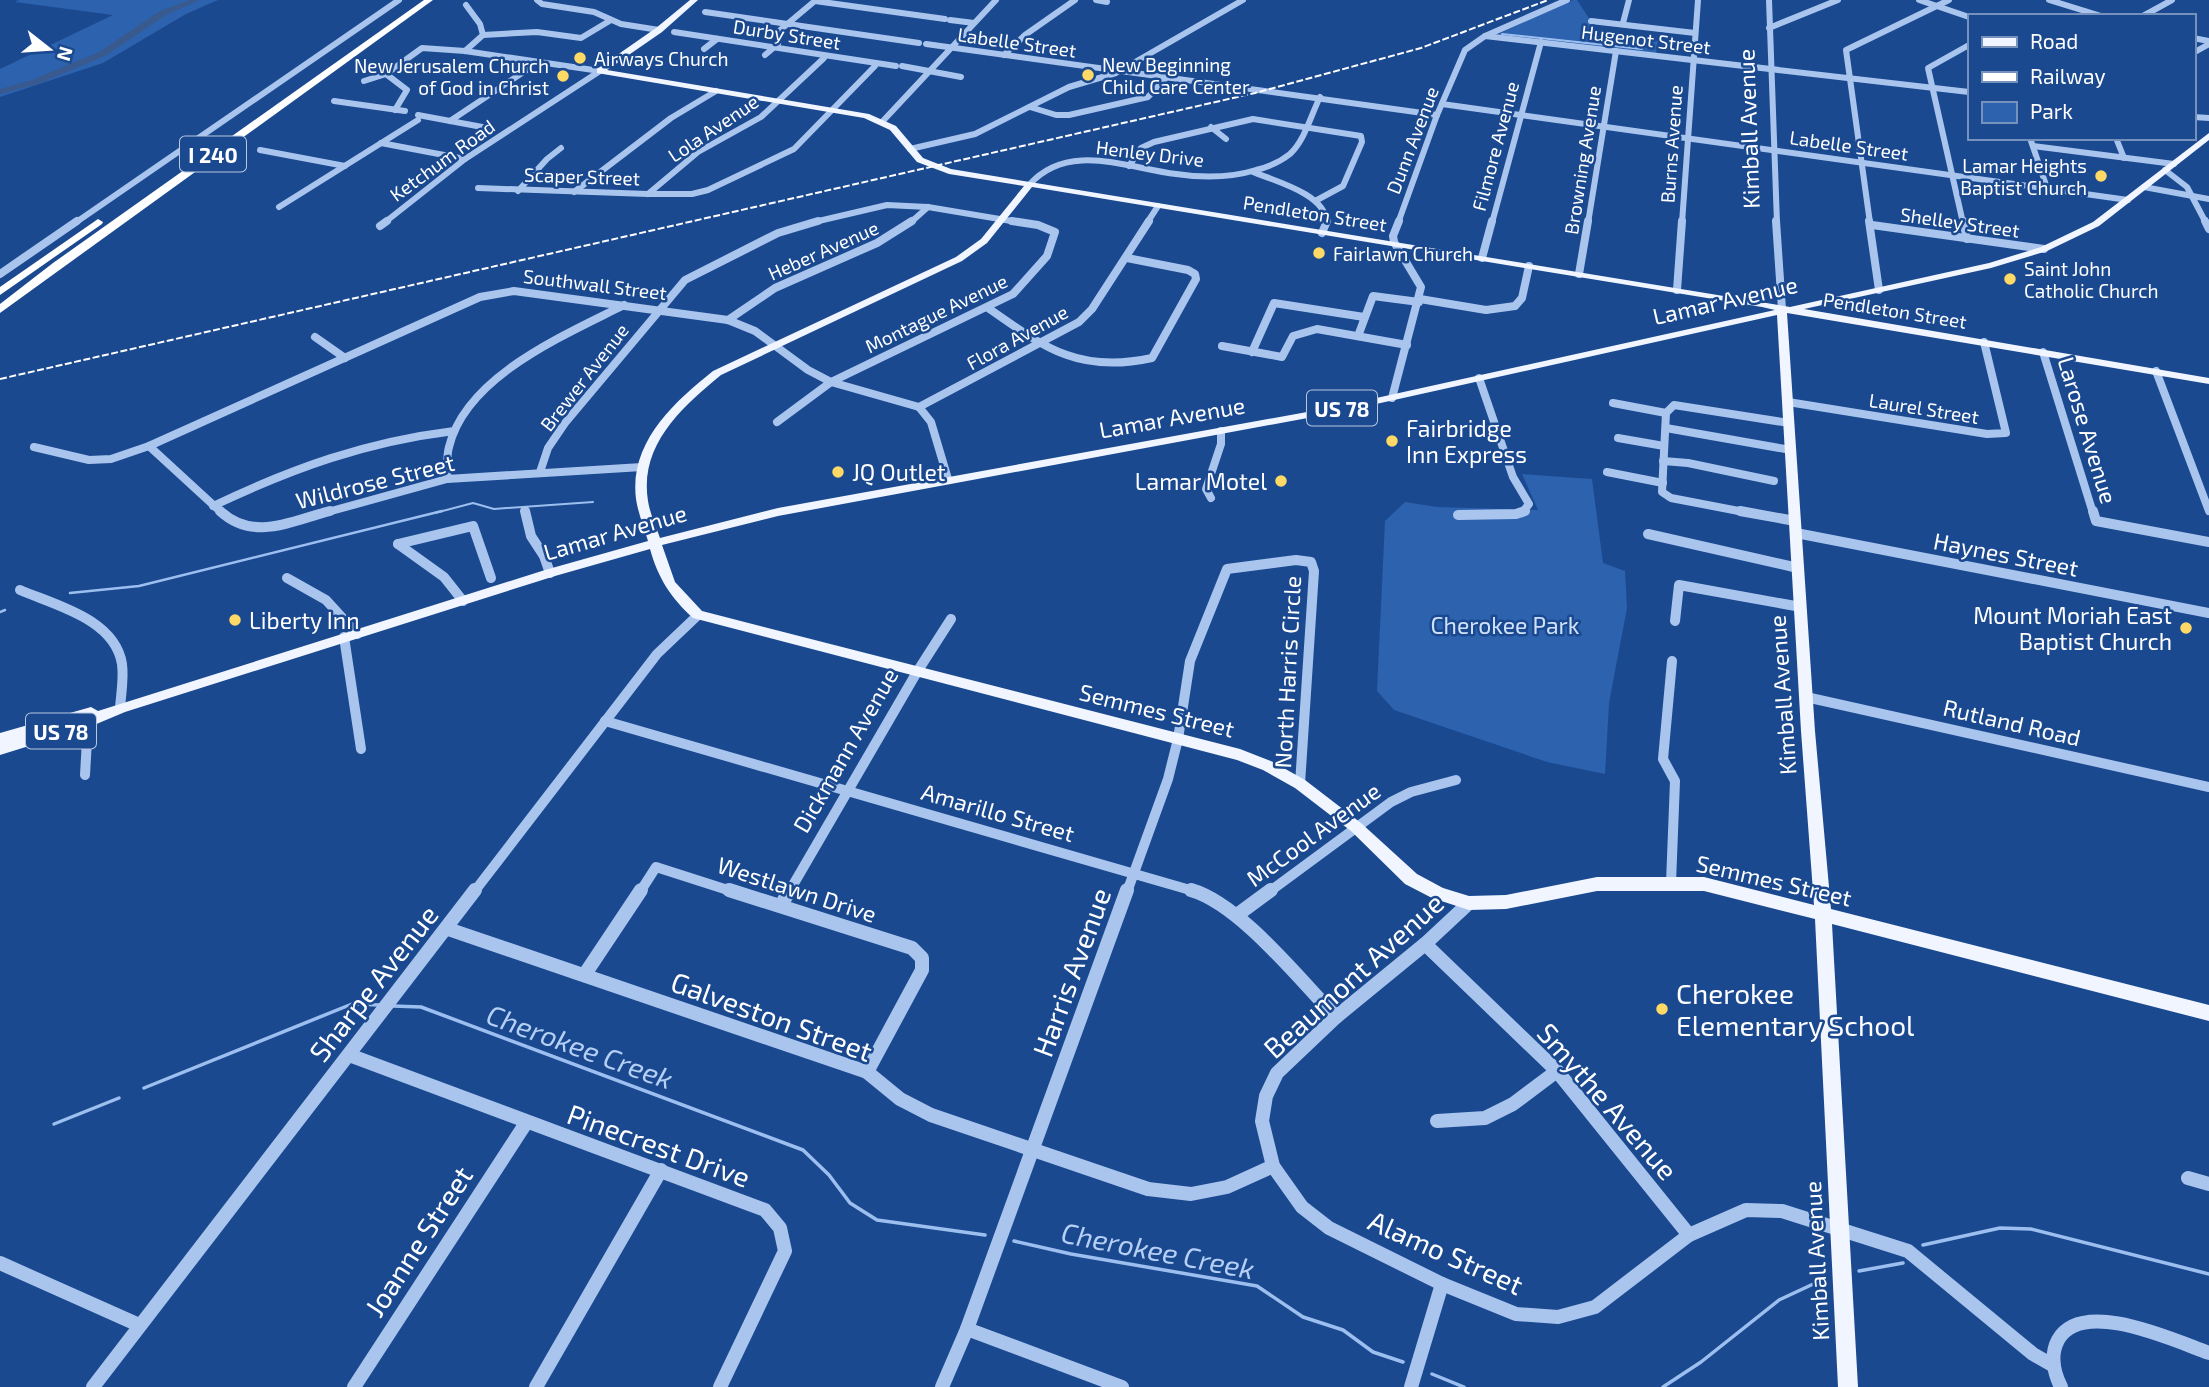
<svg xmlns="http://www.w3.org/2000/svg" width="2209" height="1387" font-family="'Exo 2',sans-serif">
  <rect width="100%" height="100%" fill="#1a4990"/>
  <g fill="#2d62ae">
    <path d="M19 0H218L186 14 103 63 0 97V69L113 15 15 2Z"/>
    <path d="M1573 0H1577L1598 32 1658 41 1656 54 1496 35Z"/>
    <path d="M1522 474 1592 479 1603 563 1625 571 1627 608 1609 703 1605 774 1547 762 1394 710 1377 691 1385 521 1405 502 1437 507 1538 510Z"/>
  </g>
  <g fill="none" stroke-linecap="round" stroke-linejoin="round">
    <g stroke="#9cbff0" stroke-width="2">
      <path d="M1502 34 1642 49"/>
      <path d="M435 513 473 503 494 509 593 502"/>
    </g>
    <g stroke="#9cbff0" stroke-width="2.5">
      <path d="M70 593 139 586 442 511"/>
      <path d="M0 612 5 610"/>
    </g>
    <g stroke="#9cbff0" stroke-width="3.5">
      <path d="M393 1006 421 1007 803 1150 829 1175 850 1203 877 1220 985 1235"/>
      <path d="M144 1088 352 1004 379 1005"/>
      <path d="M54 1124 119 1098"/>
      <path d="M1014 1241 1071 1254 1257 1286 1303 1317 1343 1330 1373 1352 1403 1362"/>
      <path d="M1923 1245 2000 1228 2031 1229 2209 1274"/>
      <path d="M1859 1271 1903 1263"/>
      <path d="M1432 1374 1464 1387"/>
      <path d="M1663 1387 1701 1362 1779 1300 1824 1279"/>
    </g>
    <path fill="#395a8e" fill-rule="evenodd" d="M190 0H200L166 15 105 56 38 84 0 94V89L32 80 99 52 160 11Z"/>
    <g stroke="#a9c5ee" stroke-width="6">
      <path d="M537 0 542 4 594 12 621 24 659 30"/>
      <path d="M1096 0 1107 2"/>
      <path d="M1769 0 1777 223"/>
      <path d="M1919 0 1969 17"/>
      <path d="M2049 0 2101 16"/>
      <path d="M815 1 945 19"/>
      <path d="M705 12 919 43"/>
      <path d="M2143 16 2172 0"/>
      <path d="M950 20 974 23"/>
      <path d="M1591 21 1695 33"/>
      <path d="M1623 23 1629 0"/>
      <path d="M1769 28 1838 0"/>
      <path d="M674 32 896 66"/>
      <path d="M483 35 537 32 581 38 611 20"/>
      <path d="M1485 36 1969 92"/>
      <path d="M2193 38 2209 41"/>
      <path d="M926 44 1437 115"/>
      <path d="M704 49 717 39"/>
      <path d="M465 51 483 35 480 24 466 5"/>
      <path d="M2193 53 2209 44"/>
      <path d="M765 55 778 44 779 31 816 0"/>
      <path d="M1004 55 1025 35 1075 0"/>
      <path d="M902 66 961 77"/>
      <path d="M364 81 386 74"/>
      <path d="M334 101 405 111"/>
      <path d="M1442 104 2128 200"/>
      <path d="M1030 107 1056 115H1069L1148 97 1165 79"/>
      <path d="M395 110 407 90 386 74 422 48 465 51 600 71"/>
      <path d="M418 115 493 129"/>
      <path d="M2193 117 2209 118"/>
      <path d="M450 121 531 67"/>
      <path d="M882 122 996 0"/>
      <path d="M1211 127 1226 139"/>
      <path d="M2030 138 2047 188"/>
      <path d="M2116 138 2124 158"/>
      <path d="M381 143 465 159"/>
      <path d="M2033 146 2174 164"/>
      <path d="M910 149 975 134 1069 87 1116 73 1243 0"/>
      <path d="M260 150 345 166"/>
      <path d="M1129 166 1141 148 1154 142 1253 119 1361 136 1362 142 1343 186 1317 200"/>
      <path d="M2165 170 2187 187 2206 223"/>
      <path d="M1253 172C1275 181 1328 195 1326 223"/>
      <path d="M1029 185C1068 141 1127 168 1176 174 1203 178 1230 178 1256 170 1268 167 1280 162 1290 154 1305 140 1311 115 1320 97"/>
      <path d="M2144 187 2209 199"/>
      <path d="M478 188 648 194H692L708 190 794 149 875 66"/>
      <path d="M518 191 547 159 561 148"/>
      <path d="M574 192 671 118 716 91"/>
      <path d="M648 194 698 152 761 117 824 58"/>
      <path d="M279 207 418 120"/>
      <path d="M75 223 399 0"/>
      <path d="M384 223 465 159 600 71"/>
      <path d="M810 223 887 205 928 207 1023 223"/>
      <path d="M910 223 928 207"/>
      <path d="M1147 223 1158 206"/>
      <path d="M1398 223 1437 115 1465 50 1485 36 1567 0"/>
      <path d="M1492 223 1541 42"/>
      <path d="M1588 223 1616 51"/>
      <path d="M1682 223 1698 0"/>
      <path d="M1870 223 1846 50 1949 0"/>
      <path d="M1963 223 1928 68 1969 45"/>
    </g>
    <g stroke="#a9c5ee" stroke-width="8">
      <path d="M1776 221 1782 309"/>
      <path d="M1869 221 1879 290"/>
      <path d="M1963 221 1967 239"/>
      <path d="M2205 221 2209 229"/>
      <path d="M1872 225 2044 249"/>
      <path d="M380 226 387 221"/>
      <path d="M1322 233 1327 221"/>
      <path d="M1482 258 1492 221"/>
      <path d="M0 274 77 221"/>
      <path d="M1579 274 1588 221"/>
      <path d="M1677 290 1682 221"/>
      <path d="M1420 299 1486 310 1515 306 1522 298 1529 266"/>
      <path d="M988 308C1045 348 1079 374 1152 358L1196 279 1195 274 1188 270 1127 258"/>
      <path d="M728 320 775 288 877 243 912 221"/>
      <path d="M1358 336 1373 296 1419 302"/>
      <path d="M315 337 345 358"/>
      <path d="M1222 346 1282 357 1293 336 1317 329 1407 345"/>
      <path d="M1252 352 1274 303 1364 317"/>
      <path d="M2043 352 2093 513"/>
      <path d="M2156 371 2209 511"/>
      <path d="M1479 378 1513 477 1529 504 1522 513"/>
      <path d="M1392 398 1421 287 1394 242 1393 236 1399 221"/>
      <path d="M1788 402 1987 434 2006 433 1984 342"/>
      <path d="M1613 403 1666 413"/>
      <path d="M919 407 1079 322 1092 309 1149 221"/>
      <path d="M777 422 831 382 1013 294 1047 256 1055 232 1038 225 1012 221"/>
      <path d="M1666 428 1791 450"/>
      <path d="M1618 438 1664 446"/>
      <path d="M149 446 222 513"/>
      <path d="M34 447 89 460 111 459 149 446 480 297 514 291 728 320 755 331 808 370 831 382 919 407 931 422 948 479"/>
      <path d="M1663 461 1688 463 1774 481"/>
      <path d="M540 472 548 448 565 423 685 280 778 233 818 221"/>
      <path d="M1607 472 1663 483"/>
      <path d="M447 479C448 469 446 457 449 447 466 376 565 335 624 305"/>
      <path d="M1211 498 1206 489 1221 444V431"/>
      <path d="M213 506C293 468 365 442 454 431"/>
      <path d="M324 513 447 479 642 467"/>
      <path d="M1749 513 1671 498 1662 492 1666 413 1674 405 1789 423"/>
    </g>
    <g stroke="#a9c5ee" stroke-width="10">
      <path d="M220 511C254 542 291 521 330 511"/>
      <path d="M525 511 531 536 544 556 550 573"/>
      <path d="M1740 511 1795 521"/>
      <path d="M2093 511 2096 521 2209 542"/>
      <path d="M1458 515 1516 514 1525 511"/>
      <path d="M1796 533 2209 613"/>
      <path d="M1648 534 1798 568"/>
      <path d="M398 544 473 526 491 578"/>
      <path d="M398 544 444 577 463 601"/>
      <path d="M287 578 326 600 357 634"/>
      <path d="M20 590C55 605 115 619 122 664 124 679 121 694 120 708"/>
      <path d="M1675 621 1679 585 1801 607"/>
      <path d="M344 637 361 749"/>
      <path d="M1806 697 2209 787"/>
      <path d="M605 721 1197 892"/>
      <path d="M85 775 88 722"/>
      <path d="M1671 883 1675 781 1663 759 1672 661"/>
      <path d="M474 892 657 654 698 615"/>
      <path d="M640 892 656 867 734 892"/>
      <path d="M789 892 917 672 951 619"/>
      <path d="M1127 892 1168 779 1178 739 1190 661 1227 569 1296 560 1311 562 1314 571 1300 784"/>
      <path d="M1269 892 1391 802 1411 792 1456 780"/>
    </g>
    <g stroke="#a9c5ee" stroke-width="14">
      <path d="M729 890 912 948 922 958V970L867 1072"/>
      <path d="M1191 890C1240 904 1299 979 1336 1017"/>
      <path d="M1469 903 1425 944 1336 1017 1277 1073 1266 1096 1262 1121 1273 1166 1302 1207 1329 1228 1442 1284 1516 1314 1558 1317 1595 1307 1689 1235 1746 1210 1782 1211 1908 1251 2033 1354 2054 1366"/>
      <path d="M781 905 790 890"/>
      <path d="M1237 915 1271 890"/>
      <path d="M448 929 867 1072 900 1099 931 1115 1148 1189 1191 1194 1227 1187 1273 1166"/>
      <path d="M1425 944 1557 1071 1689 1235"/>
      <path d="M585 974 641 890"/>
      <path d="M349 1055 765 1210 780 1228 785 1251 720 1387"/>
      <path d="M1437 1121 1485 1118 1513 1104 1557 1071"/>
      <path d="M2188 1178 2209 1184"/>
      <path d="M0 1263 139 1325"/>
      <path d="M967 1329 1122 1387"/>
      <path d="M93 1387 475 890"/>
      <path d="M354 1387 526 1123"/>
      <path d="M536 1387 661 1170"/>
      <path d="M942 1387 967 1329 1127 890"/>
      <path d="M1411 1387 1442 1284"/>
      <path d="M2061 1387C2054 1373 2050 1355 2058 1340 2082 1297 2175 1341 2209 1353"/>
    </g>
    <path fill="#f0f5ff" fill-rule="evenodd" d="M690 0H698L662 32 607 70 869 114 896 126 923 158 951 169 1790 307 1989 263 2041 247 2093 222 2209 133V140L2099 226 2047 251 1991 268 1804 309 2209 378V384L1787 313 1815 731 1831 909 2209 1005V1021L1832 924 1858 1387H1838L1815 919 1704 891H1597L1506 909 1469 910 1432 898 1405 884 1351 831 1295 788 1263 770 1237 760 693 618C671 598 658 578 650 549L555 576 125 712 87 728 0 755V733L91 707 98 711 545 570 648 541C644 527 638 513 636 499 629 443 673 403 713 371L956 257 981 239 1024 186 949 174 917 162 890 130 864 118 597 73V69L656 28ZM1032 187 1762 307 1775 310 1340 406 778 508 660 538C656 526 650 514 648 501 639 445 682 407 721 375L962 261 987 243ZM1777 315 1801 731 1814 905 1704 877H1597L1506 895 1469 896 1443 888 1417 874 1361 823 1305 780 1273 762 1240 749 702 611 675 582 662 545 778 516 1340 412Z"/>
    <g fill="#fff" fill-rule="evenodd">
      <path d="M424 0H433L0 313V304L53 263Z"/>
      <path d="M98 219 103 222 102 224 0 295V287Z"/>
    </g>
    <path stroke="#fff" stroke-width="2" stroke-dasharray="7 2.5" stroke-linecap="butt" d="M0 379 1255 93 1421 48 1548 0"/>
  </g>
  <g fill="#ffd966" stroke="#1a4990" stroke-width="2.5">
    <circle cx="580" cy="58" r="7"/>
    <circle cx="1088" cy="75" r="7"/>
    <circle cx="563" cy="76" r="7"/>
    <circle cx="2101" cy="176" r="7"/>
    <circle cx="1319" cy="253" r="7"/>
    <circle cx="2010" cy="279" r="7"/>
    <circle cx="1392" cy="441" r="7"/>
    <circle cx="838" cy="472" r="7"/>
    <circle cx="1281" cy="481" r="7"/>
    <circle cx="235" cy="620" r="7"/>
    <circle cx="2186" cy="628" r="7"/>
    <circle cx="1662" cy="1009" r="7"/>
  </g>
  <g text-anchor="middle" dominant-baseline="central" stroke-width="5" stroke-linejoin="round" paint-order="stroke">
    <g font-size="19" fill="#fff" stroke="#1a4990">
      <text transform="translate(787 34) rotate(9)">Durby Street</text>
      <text transform="translate(1646 39) rotate(7)">Hugenot Street</text>
      <text transform="translate(1017 42) rotate(8)">Labelle Street</text>
      <text transform="translate(713 128) rotate(-34)">Lola Avenue</text>
      <text transform="translate(1412 140) rotate(-69)">Dunn Avenue</text>
      <text transform="translate(1671 144) rotate(-86)">Burns Avenue</text>
      <text transform="translate(1849 145) rotate(8)">Labelle Street</text>
      <text transform="translate(1495 146) rotate(-75)">Filmore Avenue</text>
      <text transform="translate(1150 153) rotate(7)">Henley Drive</text>
      <text transform="translate(442 160) rotate(-36)">Ketchum Road</text>
      <text transform="translate(1582 160) rotate(-81)">Browning Avenue</text>
      <text transform="translate(582 176) rotate(2)">Scaper Street</text>
      <text transform="translate(1315 213) rotate(9)">Pendleton Street</text>
      <text transform="translate(1960 222) rotate(8)">Shelley Street</text>
      <text transform="translate(823 250) rotate(-24)">Heber Avenue</text>
      <text transform="translate(595 284) rotate(7)">Southwall Street</text>
      <text transform="translate(1895 310) rotate(9)">Pendleton Street</text>
      <text transform="translate(936 313) rotate(-26)">Montague Avenue</text>
      <text transform="translate(1017 337) rotate(-29)">Flora Avenue</text>
      <text transform="translate(584 377) rotate(-52)">Brewer Avenue</text>
      <text transform="translate(1924 408) rotate(9)">Laurel Street</text>
    </g>
    <g font-size="19" fill="#fff" stroke="#1a4990" text-anchor="start">
      <text x="594" y="58">Airways Church</text>
      <text x="1102" y="64">New Beginning<tspan x="1102" dy="22">Child Care Center</tspan></text>
      <text x="549" y="65" text-anchor="end">New Jerusalem Church<tspan x="549" dy="22">of God in Christ</tspan></text>
      <text x="2087" y="165" text-anchor="end">Lamar Heights<tspan x="2087" dy="22">Baptist Church</tspan></text>
      <text x="1333" y="253">Fairlawn Church</text>
      <text x="2024" y="268">Saint John<tspan x="2024" dy="22">Catholic Church</tspan></text>
    </g>
    <g fill="#1a4990" stroke="#bac8de" stroke-width="2">
      <rect x="180" y="136.5" width="66" height="35" rx="5"/>
      <rect x="1307" y="390.5" width="70" height="35" rx="5"/>
      <rect x="26" y="713.5" width="70" height="35" rx="5"/>
    </g>
    <g font-size="21" font-weight="bold" fill="#fff">
      <text x="213" y="154">I 240</text>
      <text x="1342" y="408">US 78</text>
      <text x="61" y="731">US 78</text>
    </g>
    <g font-size="23" fill="#fff" stroke="#1a4990">
      <text transform="translate(1748 129) rotate(-92)">Kimball Avenue</text>
      <text transform="translate(1725 300) rotate(-13)">Lamar Avenue</text>
      <text transform="translate(1172 417) rotate(-10)">Lamar Avenue</text>
      <text transform="translate(2088 430) rotate(73)">Larose Avenue</text>
      <text transform="translate(375 481) rotate(-14)">Wildrose Street</text>
      <text transform="translate(615 532) rotate(-16)">Lamar Avenue</text>
      <text transform="translate(2006 554) rotate(11)">Haynes Street</text>
      <text transform="translate(1287 672) rotate(-87)">North Harris Circle</text>
      <text transform="translate(1782 695) rotate(-94)">Kimball Avenue</text>
      <text transform="translate(1157 710) rotate(14)">Semmes Street</text>
      <text transform="translate(2012 722) rotate(13)">Rutland Road</text>
      <text transform="translate(845 750) rotate(-60)">Dickmann Avenue</text>
      <text transform="translate(998 812) rotate(16)">Amarillo Street</text>
      <text transform="translate(1313 834) rotate(-36)">McCool Avenue</text>
      <text transform="translate(1774 880) rotate(13)">Semmes Street</text>
      <text transform="translate(797 889) rotate(18)">Westlawn Drive</text>
      <text transform="translate(1816 1261) rotate(-93)">Kimball Avenue</text>
    </g>
    <g font-size="23" fill="#fff" stroke="#1a4990" text-anchor="start">
      <text x="1406" y="428">Fairbridge<tspan x="1406" dy="26">Inn Express</tspan></text>
      <text x="852" y="472">JQ Outlet</text>
      <text x="1267" y="481" text-anchor="end">Lamar Motel</text>
      <text x="2172" y="615" text-anchor="end">Mount Moriah East<tspan x="2172" dy="26">Baptist Church</tspan></text>
      <text x="249" y="620">Liberty Inn</text>
    </g>
    <g font-size="23" fill="#cfe1fa" stroke="#1a4990">
      <text x="1505" y="625">Cherokee Park</text>
    </g>
    <g font-size="28" fill="#fff" stroke="#1a4990">
      <text transform="translate(1071 972) rotate(-70)">Harris Avenue</text>
      <text transform="translate(1353 975) rotate(-42)">Beaumont Avenue</text>
      <text transform="translate(373 983) rotate(-52)">Sharpe Avenue</text>
      <text transform="translate(772 1016) rotate(20)">Galveston Street</text>
      <text transform="translate(1608 1101) rotate(49)">Smythe Avenue</text>
      <text transform="translate(659 1145) rotate(20)">Pinecrest Drive</text>
      <text transform="translate(418 1241) rotate(-57)">Joanne Street</text>
      <text transform="translate(1446 1252) rotate(24)">Alamo Street</text>
    </g>
    <g font-size="28" fill="#fff" stroke="#1a4990" text-anchor="start">
      <text x="1676" y="993">Cherokee<tspan x="1676" dy="32">Elementary School</tspan></text>
    </g>
    <g font-size="28" font-style="italic" fill="#b5cff5" stroke="#1a4990">
      <text transform="translate(580 1046) rotate(20)">Cherokee Creek</text>
      <text transform="translate(1158 1250) rotate(11)">Cherokee Creek</text>
    </g>
  </g>
  <rect x="1968" y="14" width="228" height="126" fill="#1a4990" stroke="#7692bc" stroke-width="2"/>
  <rect x="1982" y="37" width="35" height="10" fill="#f0f5ff" stroke="#7692bc" stroke-width="2"/>
  <text x="2030" y="49" font-size="21" fill="#ffffff">Road</text>
  <rect x="1982" y="72" width="35" height="10" fill="#ffffff" stroke="#7692bc" stroke-width="2"/>
  <text x="2030" y="84" font-size="21" fill="#ffffff">Railway</text>
  <rect x="1982" y="102" width="35" height="21" fill="#2d62ae" stroke="#7692bc" stroke-width="2"/>
  <text x="2030" y="119" font-size="21" fill="#ffffff">Park</text>
  <g transform="translate(49 49) rotate(107)" stroke="#1a4990" stroke-width="5" paint-order="stroke">
  <path d="M0-5L12 26L0 18L-12 26Z" fill="#ffffff"/>
  <text y="-10" font-size="19" font-weight="bold" text-anchor="middle" fill="#ffffff">N</text>
  </g>
</svg>
